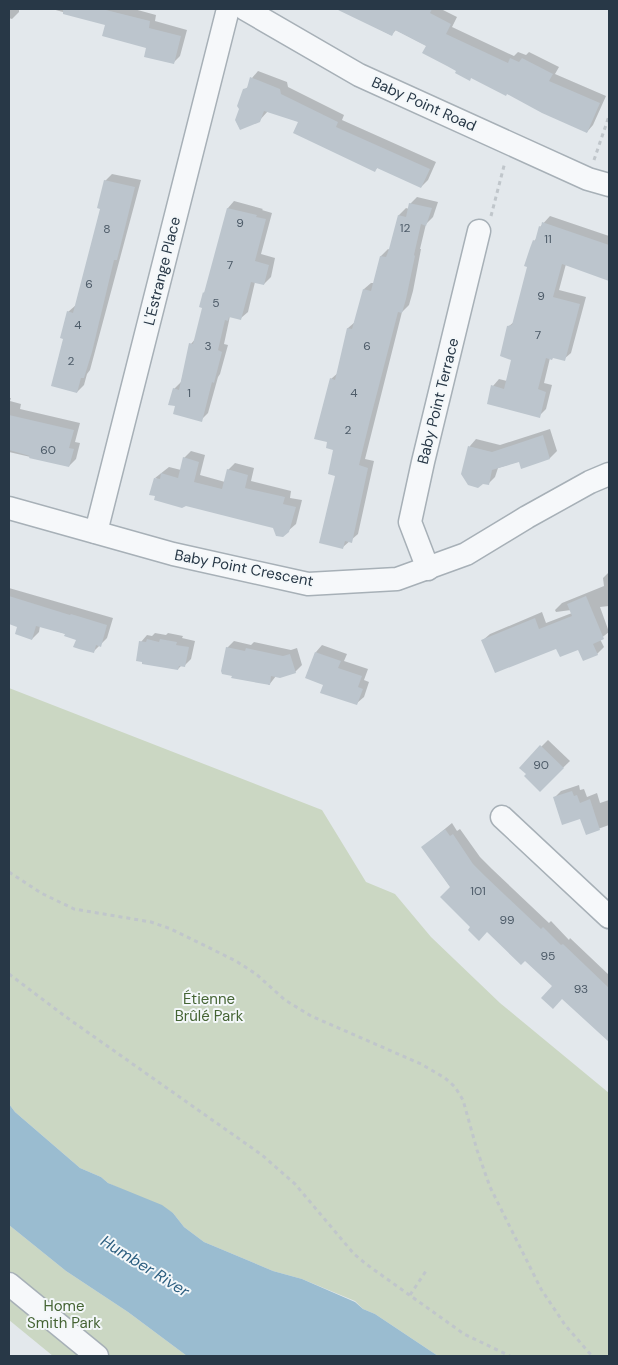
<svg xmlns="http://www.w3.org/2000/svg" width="618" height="1365" font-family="'DM Sans',sans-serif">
  <rect width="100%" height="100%" fill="#e3e8ec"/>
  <g fill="#cbd7c3">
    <path d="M9 688 322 810 366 882 395 894 431 937 500 1003 609 1093V1356H438L375 1314 363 1309 355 1301 302 1279 273 1271 204 1242 184 1227 173 1213 108 1183 101 1177 80 1168 15 1112 9 1104Z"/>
    <path d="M9 1225 66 1271 128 1312 187 1356H53L9 1320Z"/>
  </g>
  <path fill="#9abcd0" d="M9 1104 15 1112 80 1168 101 1177 108 1183 162 1205 173 1213 184 1227 204 1242 273 1271 302 1279 355 1302 363 1309 375 1314 438 1356H187L128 1312 66 1271 9 1225Z"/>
  <g fill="#0003">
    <path d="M9 9H19V12L12 19 9 18Z"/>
    <path d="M52 9H134L156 15 155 21 187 30 180 56 173 63 106 24Z"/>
    <path d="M339 9H441L457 17 452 27 514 56 518 52 526 55 529 52 559 67 555 74 606 96 593 125 587 132 507 93 458 71 427 46 396 30 391 35Z"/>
    <path d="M258 71 287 82 288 87 344 115 342 120 436 162 428 180 421 187 378 167 375 170 300 122 268 111 259 121 244 90 249 86 252 78Z"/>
    <path d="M112 174 141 180 90 370 87 374 84 385 77 392 65 338 68 312 76 305 102 208 105 181Z"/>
    <path d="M417 197 438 202 433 217 426 224 420 249H421L413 291 409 305 402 312 365 459 374 461 358 534 343 547 331 379 339 372 348 328 355 322 364 289 371 283H374L381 256 388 249 390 250 399 215 406 208 409 209 410 204Z"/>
    <path d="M234 201 263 209 262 210 272 213 261 254 275 258 271 277 264 284 255 282 248 312 241 318 230 316 224 344 228 345 220 374 218 377 208 413 201 420 177 405 174 389 181 382 191 344 196 338 204 307 201 306 204 293 206 290 228 208Z"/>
    <path d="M550 216 609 236V280L566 264 559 290 586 297 571 353 564 359 553 356 550 358 544 383 552 385 546 409 539 416 493 386 499 379 507 381 513 359 508 327 515 321 534 241 537 238 540 227Z"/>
    <path d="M9 398H11L10 401 21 404 20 409 80 423 75 442 80 443 76 459 69 466 9 452Z"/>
    <path d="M550 429 557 451 550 458 520 461 498 468 495 477 488 484 462 474 470 446 476 439 500 445Z"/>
    <path d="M191 451 205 455 200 475 225 482 228 470 235 463 254 468 251 481 291 491 290 498 302 500 296 524 288 531 274 527 155 478 169 467 181 470 184 458Z"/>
    <path d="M609 572V606L600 607 609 632 600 639 604 647 597 654 578 648 483 640 490 634 542 612 546 623 572 613 571 610 556 612 555 610 562 603 604 586 603 578Z"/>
    <path d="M9 588 113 618 107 638 93 652 77 639 66 634 40 626 39 632 32 639 19 626 9 623Z"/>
    <path d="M155 633 166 635 168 633 183 636 182 638 195 641 191 659 184 666 182 665 178 669 141 642 147 635 152 636Z"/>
    <path d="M234 641 251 645 254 642 291 650 297 648 302 665 295 672 276 676 269 685 227 648Z"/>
    <path d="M322 645 347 654 344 661 368 669 364 680 369 682 364 697 357 703 325 684 316 652Z"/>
    <path d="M548 740 570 761 540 790 521 767Z"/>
    <path d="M579 785 580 790 584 789 587 797 597 793 600 803 609 800V825L587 833 581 817 554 798 561 791Z"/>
    <path d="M452 823 457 831 460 829 480 857 492 869 549 923 551 921 569 940 570 938 609 975V1041L562 997 554 986 525 959 487 931 471 927 451 888 423 847Z"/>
  </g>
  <g fill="#bcc5cd">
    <path d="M63 9H102L150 21 149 28 181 36 174 64 144 57 146 48 102 36 105 25 63 14Z"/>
    <path d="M336 9H432L430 13 451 24 446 34 508 63 510 58 519 62 522 58 553 74 549 81 600 103 587 133 542 113 507 94 506 96 471 78 470 81 455 73 456 71 447 66 422 53 426 46 395 30 392 36Z"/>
    <path d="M250 77 280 89 281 94 338 122 336 127 430 169 421 188 377 168 375 172 293 133 298 122 264 111 260 122 240 130 235 120 239 109 237 106 243 89 247 88Z"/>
    <path d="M104 180 135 187 117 260H114L92 352 84 378H81L77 393 51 386 63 339 60 338 67 311 73 313 100 209 97 208Z"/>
    <path d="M409 203 432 208 426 226 421 224 414 255 415 256 406 299 402 313 398 312 369 424 359 465 368 468 352 543 345 541 343 549 319 543 335 476 328 474 333 450 326 448 327 442 314 439 330 378 335 380 347 328 352 329 363 289 371 291 380 256 386 257 389 249 398 215 406 217Z"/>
    <path d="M227 208 257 215 256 217 266 219 255 261 269 265 264 285 251 282 241 320 229 317 228 321 225 320 218 350 222 352 214 383 212 382 202 422 173 414 175 406 168 405 173 388 179 390 189 343 193 344 202 308 199 307 203 292 204 293Z"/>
    <path d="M542 222 609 245V281L562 264 553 297 580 304 565 361 553 358 552 360 546 358 538 389 546 392 540 418 487 404 491 385 504 389 511 360 500 356 507 326 512 325 527 267 524 266 530 248 533 240 535 241 539 226 541 227Z"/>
    <path d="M9 415 74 430 69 448 74 449 69 467 29 458 30 456 9 450Z"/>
    <path d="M543 435 550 459 521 469 519 462 492 470 489 485 483 484 478 488 468 485 461 474 468 446 492 452Z"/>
    <path d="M183 457 199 462 194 482 222 489 227 469 248 475 245 488 285 497 283 504 296 507 289 532 283 537 276 536 273 528 186 506 182 508 154 500 155 496 149 495 154 478 160 479 161 473 178 478Z"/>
    <path d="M9 596 70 615 71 614 107 625 101 647 96 645 94 653 79 649 73 647 76 640 64 636 65 634 36 626 32 640 15 634 17 627 9 624Z"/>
    <path d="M586 596 604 639 593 644 598 655 583 661 578 650 560 657 556 649 495 673 481 640 535 618 539 629 572 616 567 604Z"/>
    <path d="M147 639 159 642 160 639 177 642 176 645 189 647 185 667 179 666 178 670 142 664V662L136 661 139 641 146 642Z"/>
    <path d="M226 647 245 651 246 648 283 656 290 654 296 673 280 678 271 676 270 685 231 678 232 676 222 674 221 671Z"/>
    <path d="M315 652 341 661 338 668 362 676 358 687 363 689 357 705 320 693 323 685 305 678Z"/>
    <path d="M540 745 564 768 540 792 524 776 526 774 519 768Z"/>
    <path d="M572 791 574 796 577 795 580 803 590 799 600 830 586 835 580 819 562 825 553 797Z"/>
    <path d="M445 829 450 836 453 834 473 864 485 876 541 929 543 927 561 945 563 944 609 988V1042L562 999 553 1009 541 998 552 986 525 961 521 965 487 932 479 941 468 930 470 927 440 897 450 887 421 847Z"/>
  </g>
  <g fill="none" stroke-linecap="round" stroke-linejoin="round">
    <defs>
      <g id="minor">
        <path d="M245 9 359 75 588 179 609 185"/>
        <path d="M9 508 173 554 308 584 397 579 466 554 527 517 590 482 609 474"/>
        <path d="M96 532 228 9"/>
        <path d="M428 569 410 522 423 462 479 231"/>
        <path d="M502 817 609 917"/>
        <path d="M9 1284 97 1356"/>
      </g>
    </defs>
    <use href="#minor" stroke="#a7b0b7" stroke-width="25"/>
    <g stroke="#c0c6cb" stroke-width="3" stroke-dasharray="4 4" stroke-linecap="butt">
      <path d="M594 160 609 116"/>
      <path d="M491 216 505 162"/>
      <path d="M9 872 41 893 74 909 151 922 171 929 236 961 256 974 285 1000 311 1016 421 1064 445 1078 455 1087 463 1100 477 1150 490 1187 541 1289 565 1325 592 1356"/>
      <path d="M9 974 66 1017 262 1155 295 1184 354 1254 366 1264 464 1334 510 1356"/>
      <path d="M410 1295 426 1271"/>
    </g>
    <use href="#minor" stroke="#f6f8fa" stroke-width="22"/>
  </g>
  <g text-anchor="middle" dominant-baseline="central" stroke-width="4" stroke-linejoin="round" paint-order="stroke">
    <g font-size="12" fill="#4d5b68">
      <text x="240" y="223">9</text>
      <text x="405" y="228">12</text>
      <text x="107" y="229">8</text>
      <text x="548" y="239">11</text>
      <text x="230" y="265">7</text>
      <text x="89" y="284">6</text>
      <text x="541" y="296">9</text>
      <text x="216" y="303">5</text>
      <text x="78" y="325">4</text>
      <text x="538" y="335">7</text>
      <text x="208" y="346">3</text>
      <text x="367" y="346">6</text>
      <text x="71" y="361">2</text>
      <text x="189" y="393">1</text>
      <text x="354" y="393">4</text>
      <text x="348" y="430">2</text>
      <text x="48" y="450">60</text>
      <text x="541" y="765">90</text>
      <text x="478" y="891">101</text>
      <text x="507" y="920">99</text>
      <text x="548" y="956">95</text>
      <text x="581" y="989">93</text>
    </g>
    <g font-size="15" fill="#283847" stroke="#f3f7f9">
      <text transform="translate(424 104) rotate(24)">Baby Point Road</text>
      <text transform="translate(162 271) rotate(-76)">L'Estrange Place</text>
      <text transform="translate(438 401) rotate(-76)">Baby Point Terrace</text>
      <text transform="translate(244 568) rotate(11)">Baby Point Crescent</text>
    </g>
    <g font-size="15" fill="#456434" stroke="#f3f7f9">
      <text x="209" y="999">Étienne<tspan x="209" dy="17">Brûlé Park</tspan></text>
      <text x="64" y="1306">Home<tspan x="64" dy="17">Smith Park</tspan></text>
    </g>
    <g font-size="16" font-style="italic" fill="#2d5f80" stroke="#f3f7f9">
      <text transform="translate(145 1266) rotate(32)">Humber River</text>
    </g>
  </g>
  <rect width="618" height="1365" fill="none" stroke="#283847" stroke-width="20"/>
</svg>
